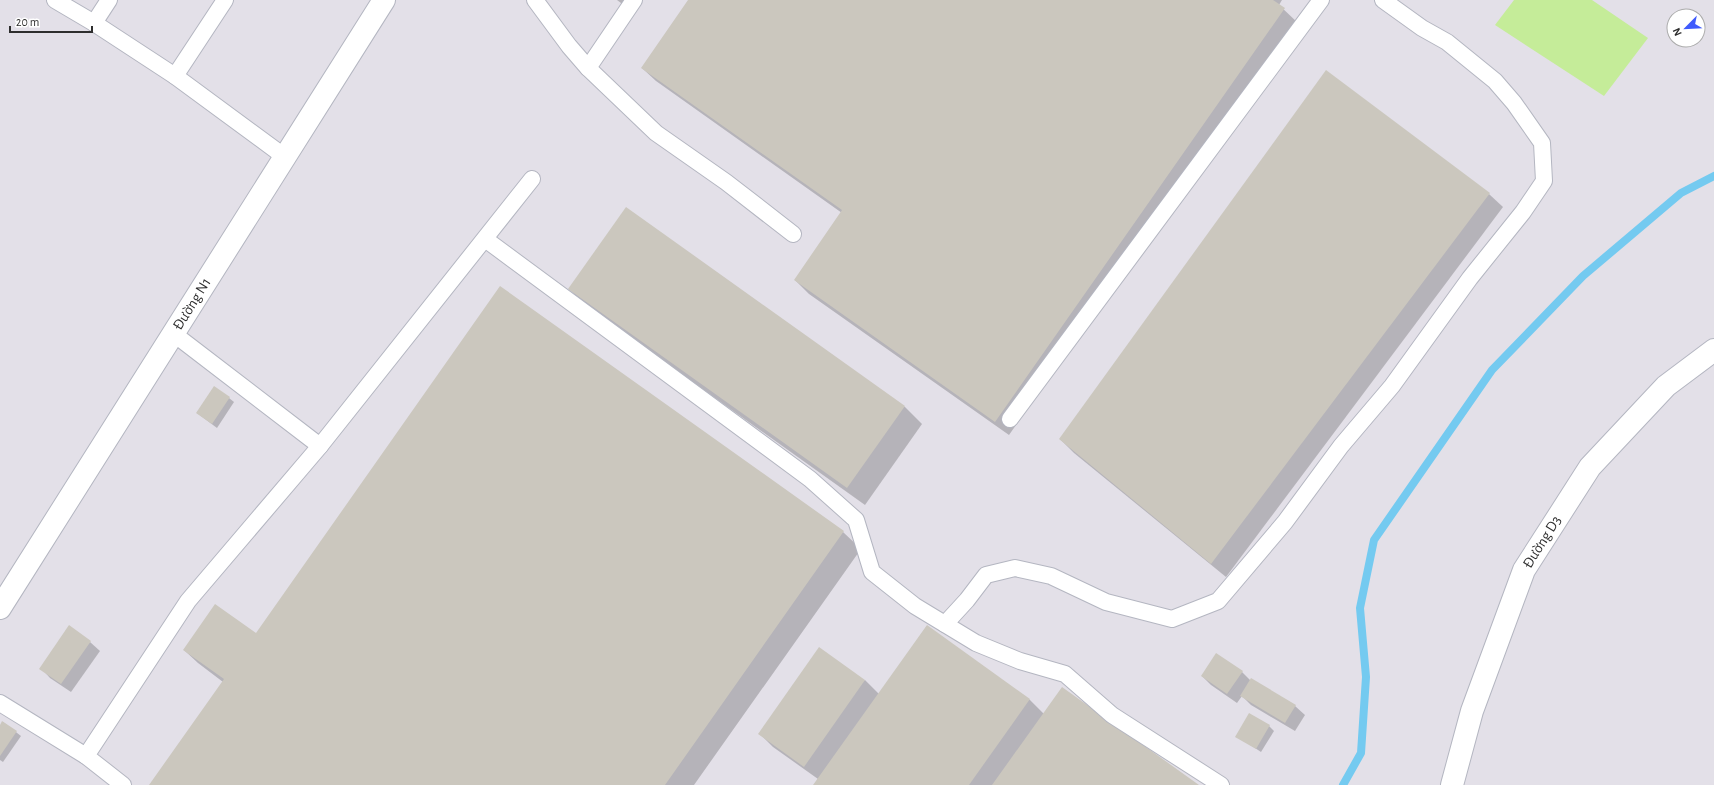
<svg xmlns="http://www.w3.org/2000/svg" width="1714" height="785" font-family="'Alegreya Sans',sans-serif">
  <rect width="100%" height="100%" fill="#efe9e0"/>
  <path fill="#e3e0e8" fill-rule="evenodd" d="M0 0H1714V785H0ZM1674 16H1698V40H1674Z"/>
  <path fill="#c5ec99" d="M1514 0H1592L1648 38 1604 96 1495 25Z"/>
  <g fill="#0003">
    <path d="M617 0H636L629 9Z"/>
    <path d="M689 0H1282L1279 5 1298 23 1009 435 809 294 795 280 842 213 656 81 642 68Z"/>
    <path d="M1489 194 1503 207 1226 577 1074 453 1060 439Z"/>
    <path d="M569 289 905 407 922 424 865 505 586 306Z"/>
    <path d="M229 398 234 402 217 428 197 413Z"/>
    <path d="M843 532 861 549 694 785H150L223 682 198 663 184 650 256 635Z"/>
    <path d="M927 626 1030 700 1044 714 1197 785H814L818 779 773 747 760 734 865 680 879 694Z"/>
    <path d="M90 642 100 651 71 692 50 678 41 668Z"/>
    <path d="M1242 672 1250 680 1295 706 1305 715 1295 731 1251 705 1242 696 1237 703 1211 685 1202 676Z"/>
    <path d="M3 722 21 736 3 762 0 760V726Z"/>
    <path d="M1269 726 1274 731 1261 752 1237 736Z"/>
  </g>
  <g fill="none" stroke-linecap="round" stroke-linejoin="round">
    <path stroke="#74caf0" stroke-width="8" d="M1343 785 1361 753 1366 677 1360 608 1374 540 1492 370 1583 276 1681 193 1714 176"/>
  </g>
  <g fill="#cbc7be">
    <path d="M688 0H1273L1285 8 995 422 794 280 842 210 641 68Z"/>
    <path d="M1326 70 1490 193 1211 564 1059 439Z"/>
    <path d="M626 207 905 406 847 488 568 289Z"/>
    <path d="M500 286 844 531 665 785H149L224 679 183 650 215 604 256 633Z"/>
    <path d="M214 386 230 397 212 424 196 413Z"/>
    <path d="M69 625 91 641 61 684 39 669Z"/>
    <path d="M927 625 1030 699 969 785H813Z"/>
    <path d="M819 647 865 680 804 767 758 734Z"/>
    <path d="M1216 653 1243 671 1227 694 1201 676Z"/>
    <path d="M1251 678 1296 705 1285 723 1240 696Z"/>
    <path d="M1062 687 1199 785H992Z"/>
    <path d="M1249 713 1270 725 1256 749 1235 737Z"/>
    <path d="M2 721 17 731 0 756V725Z"/>
  </g>
  <g fill="none" stroke-linecap="round" stroke-linejoin="round">
    <defs>
      <g id="service">
        <path d="M55 0 94 23"/>
        <path d="M109 0 94 23 175 76 285 157"/>
        <path d="M535 0 569 46 588 68"/>
        <path d="M634 0 588 68 656 133 726 182 793 234"/>
        <path d="M175 76 225 0"/>
        <path d="M485 239 810 479 856 520 872 572 915 606 976 643 1020 661 1065 674 1112 715 1221 785"/>
        <path d="M174 334 320 446 532 179"/>
        <path d="M1010 419 1321 0"/>
        <path d="M945 624 967 600 986 575 1015 568 1051 576 1106 602 1172 619 1218 601 1285 522 1341 446 1392 386 1470 278 1523 212 1544 181 1542 143 1514 103 1495 81 1447 42 1422 28 1383 0"/>
        <path d="M0 703 86 756"/>
        <path d="M123 785 86 756 188 601 320 446"/>
      </g>
      <g id="minor">
        <path d="M0 608 384 0"/>
        <path d="M1452 785 1472 711 1524 570 1590 467 1666 386 1714 350"/>
      </g>
    </defs>
    <use href="#service" stroke="#b4b6c1" stroke-width="18"/>
    <use href="#minor" stroke="#b4b6c1" stroke-width="24"/>
    <use href="#service" stroke="#fff" stroke-width="16"/>
    <use href="#minor" stroke="#fff" stroke-width="22"/>
  </g>
  <g text-anchor="middle" dominant-baseline="central" stroke-width="3" stroke-linejoin="round" paint-order="stroke">
    <g font-size="15" fill="#2e2e2e" stroke="#fff">
      <text transform="translate(192 304) rotate(-58)">Đường N1</text>
      <text transform="translate(1542 542) rotate(-58)">Đường D3</text>
    </g>
  </g>
  <g transform="translate(1686 28) rotate(246)"><circle r="19" fill="#ffffff" stroke="#ababab"/>
  <path d="M0-3L7 15L0 10L-7 15Z" fill="#405bfc"/>
  <text y="-6" font-size="11" font-weight="bold" text-anchor="middle" fill="#2e2e2e">N</text>
  </g>
  <path d="M10 26v6h82v-6" fill="none" stroke="#2e2e2e" stroke-width="2"/>
  <text x="16" y="26" font-size="12" fill="#2e2e2e" stroke="#ffffff" stroke-width="3" paint-order="stroke">20 m</text>
</svg>
